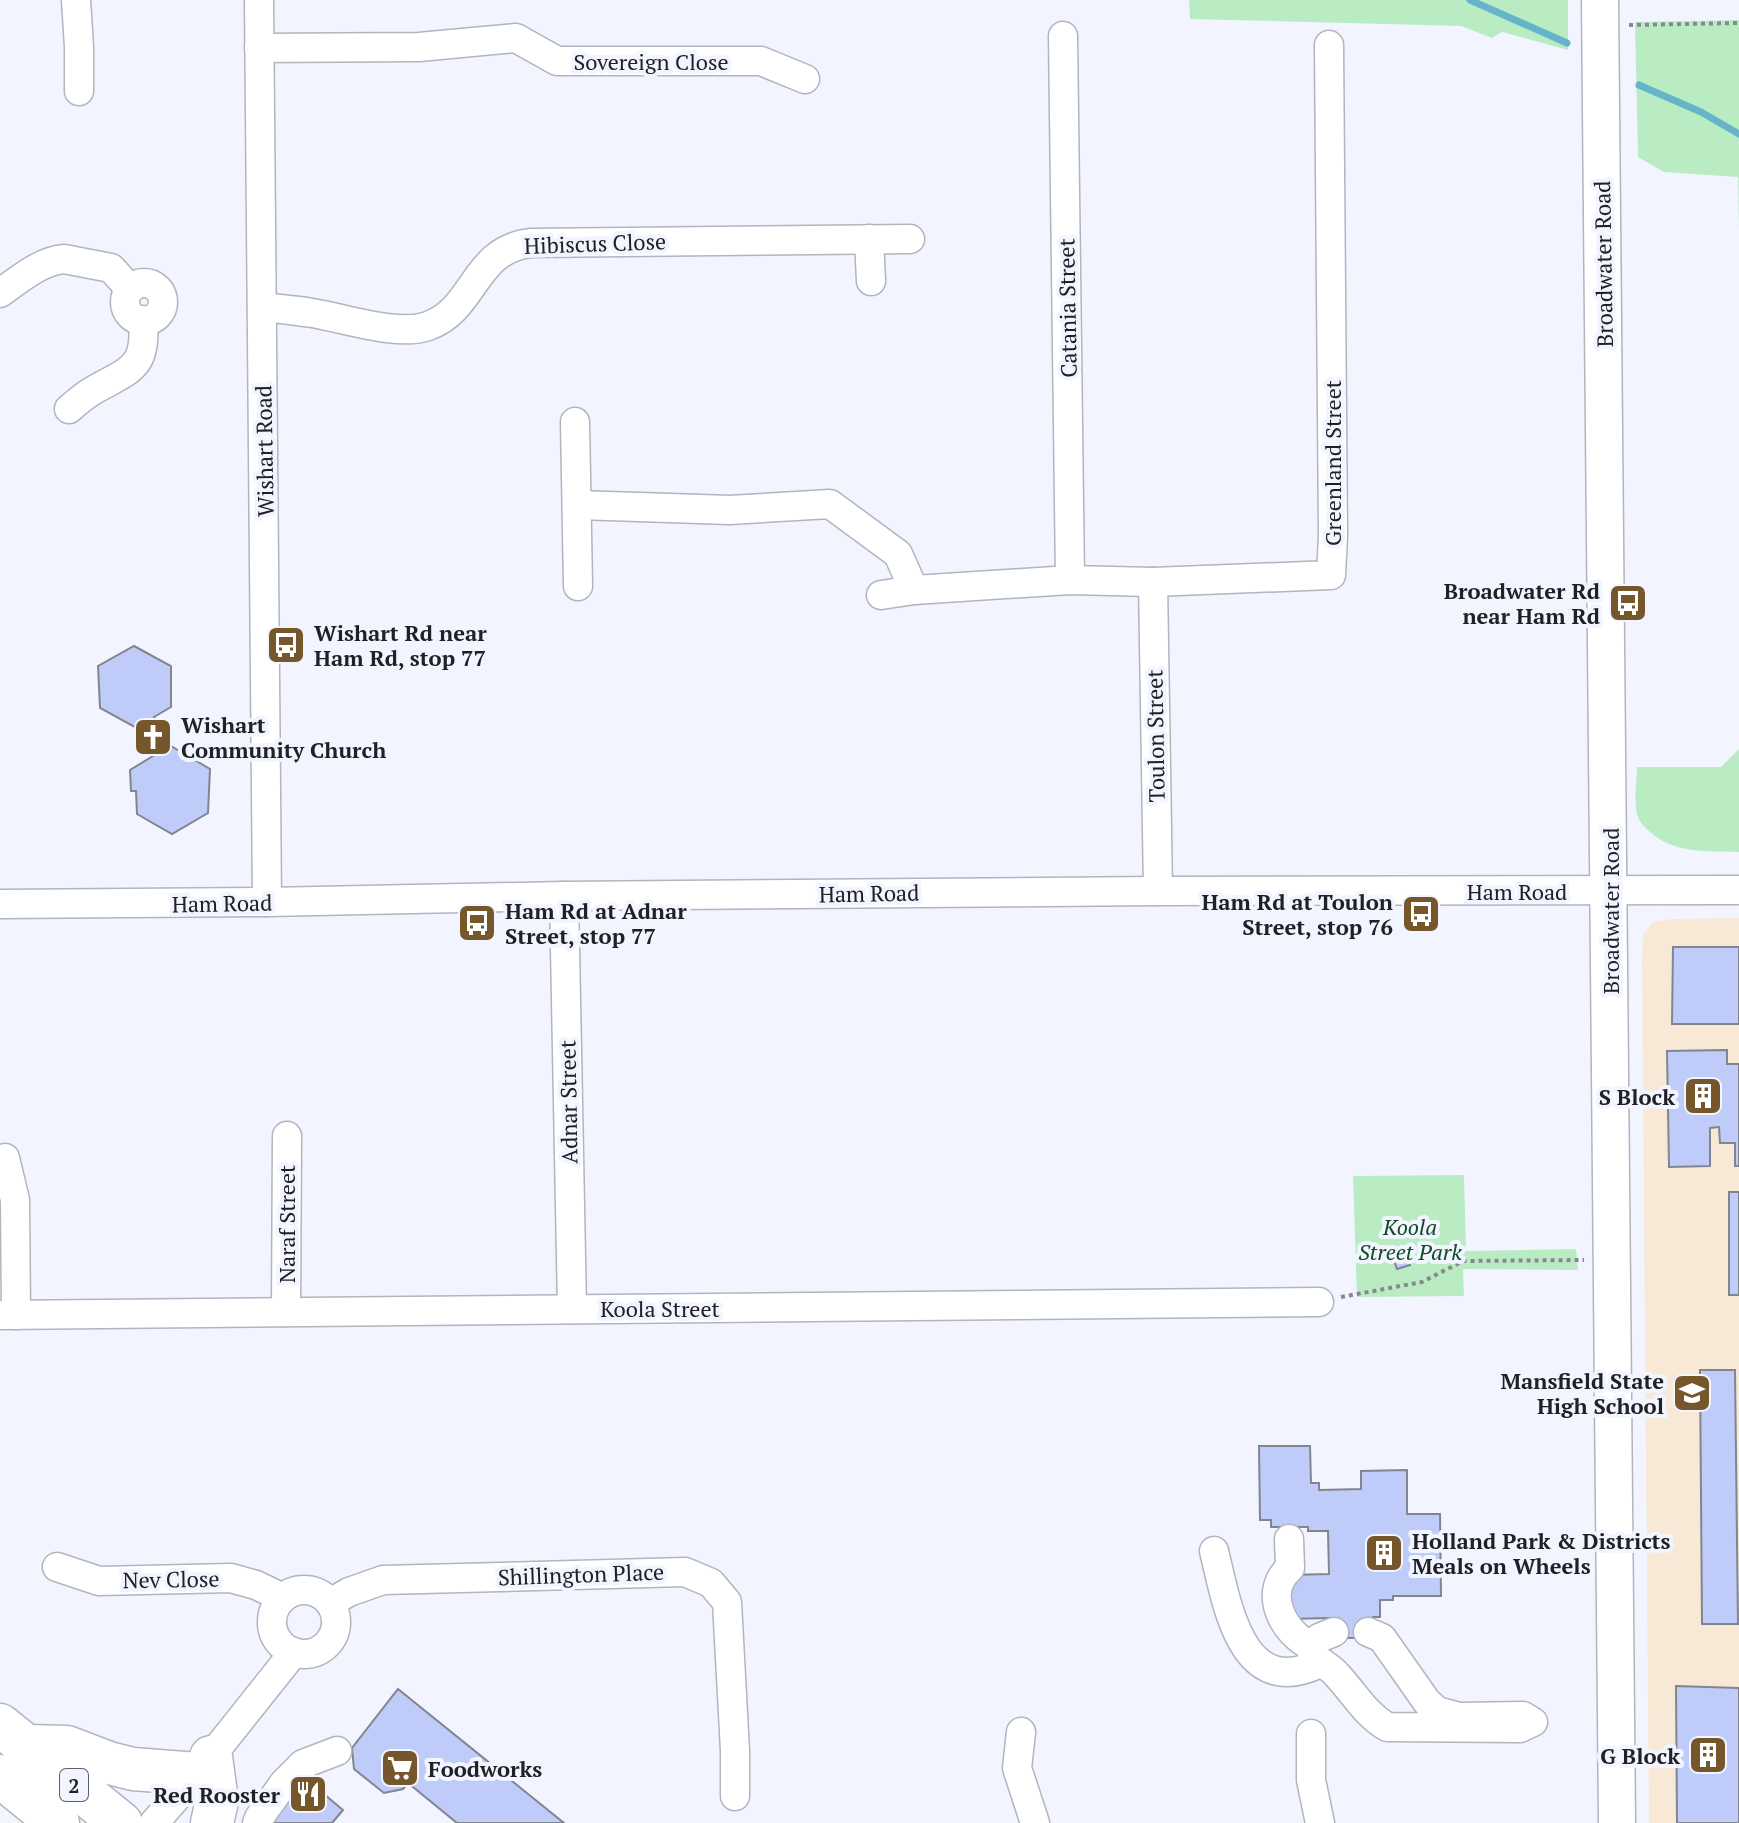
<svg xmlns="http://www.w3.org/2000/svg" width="1739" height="1823" font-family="'PT Serif',serif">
  <rect width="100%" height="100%" fill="#f2f5ff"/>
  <path fill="#f8e8d6" d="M1739 918V1823H1649L1642 962 1643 935 1653 922 1671 919Z"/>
  <g fill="#baecc3">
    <path d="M1189 0H1568V50L1502 32 1492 38 1461 26 1190 19Z"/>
    <path d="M1739 20V230L1738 177 1664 172 1638 157 1635 22Z"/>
    <path d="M1739 749V852C1707 851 1675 854 1650 832 1645 827 1640 823 1638 817 1633 806 1637 780 1637 767H1721Z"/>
    <path d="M1464 1175 1466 1251 1576 1249 1578 1270 1463 1269 1464 1296 1357 1297 1353 1176Z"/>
  </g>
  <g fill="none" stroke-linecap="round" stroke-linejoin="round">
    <g stroke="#65b4c9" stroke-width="7">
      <path d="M1470 0 1567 43"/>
      <path d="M1639 85 1701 112 1739 134"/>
    </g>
  </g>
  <g fill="#bfccfa" stroke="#82858e" stroke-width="2">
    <path d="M134 646 171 666V707L154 717 171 746 210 769 208 813 172 834 137 814 136 791H131L130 770 153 756 135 727 100 708 98 666Z"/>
    <path d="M1673 947H1739V1024H1672Z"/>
    <path d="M1727 1050V1064H1739V1166H1735V1143H1720L1719 1127 1710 1128V1166L1669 1167 1667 1051Z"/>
    <rect x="1729" y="1192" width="10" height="103"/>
    <path d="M1405 1253 1410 1265 1397 1269 1393 1258Z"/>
    <path d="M1700 1370H1735L1738 1624H1702Z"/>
    <path d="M1259 1446H1310L1311 1483H1319V1490L1361 1489V1471L1407 1470V1514H1440L1441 1596H1393V1600H1380V1617H1373L1368 1621V1638H1334V1622L1329 1618 1288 1619V1575L1329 1574 1328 1531H1308V1527H1271V1520H1260Z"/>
    <path d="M1676 1686 1739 1688V1823H1677Z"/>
    <path d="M398 1689 564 1823H457L408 1783 403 1789 384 1793 354 1769 352 1748Z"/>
    <path d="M305 1778 343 1810 332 1823H267Z"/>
  </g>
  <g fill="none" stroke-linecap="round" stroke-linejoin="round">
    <defs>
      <g id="minor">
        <path d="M76 0 79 47V91"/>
        <path d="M259 0 267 902"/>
        <path d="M1063 36 1070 580"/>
        <path d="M259 48 419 47 516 38 557 61H761L805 79"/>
        <path d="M869 239 871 281"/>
        <circle cx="144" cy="302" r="19"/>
        <path d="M0 293C19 280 40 261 64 259L111 268 130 289"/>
        <path d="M262 307C279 309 295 310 312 313 344 318 398 337 428 326 476 309 473 249 531 243L910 239"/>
        <path d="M69 409C77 402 85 395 94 390 131 369 147 368 143 320"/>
        <path d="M575 422 578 586"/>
        <path d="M577 505 730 510 830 504 898 554 914 590"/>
        <path d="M1153 582 1158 891"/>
        <path d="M881 595 914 590 1070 580 1153 582 1331 575 1333 536 1329 45"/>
        <path d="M564 896 572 1309"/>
        <path d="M0 904 267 902 564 896 1158 891 1739 890"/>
        <path d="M5 1158 15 1200 16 1315"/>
        <path d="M286 1312 287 1136"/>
        <path d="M0 1315 1319 1302"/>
        <path d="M1289 1539 1290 1568C1262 1592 1283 1633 1311 1646"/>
        <path d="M1214 1551C1227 1604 1241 1702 1320 1663"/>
        <path d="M57 1567 99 1581 231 1578 256 1585 283 1598"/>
        <circle cx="304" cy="1622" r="32"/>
        <path d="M330 1603 349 1592 383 1580 685 1572 711 1583 727 1602 735 1751V1796"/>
        <path d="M1334 1632 1319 1638 1311 1646 1312 1655C1320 1663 1331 1667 1337 1675 1354 1693 1365 1714 1387 1727L1520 1728 1533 1722 1523 1716 1459 1717 1437 1711 1427 1702 1382 1638 1368 1632"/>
        <path d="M1021 1732 1017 1768 1035 1823"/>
        <path d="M1311 1734V1780L1320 1823"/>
        <path d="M154 1823 197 1774 294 1652"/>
        <path d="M257 1823 259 1818 284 1783 303 1764 337 1751"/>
      </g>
      <path id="major" d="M1600 0 1617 1823"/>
      <g id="highway">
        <path d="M0 1725 121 1823"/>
        <path d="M26 1746 67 1747 109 1763 133 1769 197 1774"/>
        <path d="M211 1757 217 1801 212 1823"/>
        <path d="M0 1776 58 1823"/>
      </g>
    </defs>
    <use href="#minor" stroke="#b2b4be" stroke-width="31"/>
    <use href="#major" stroke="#b2b4be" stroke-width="39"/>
    <use href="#highway" stroke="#b2b4be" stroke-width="45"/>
    <g stroke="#878990" stroke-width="4" stroke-dasharray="4 4" stroke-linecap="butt">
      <path d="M1629 25 1739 23"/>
      <path d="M1341 1297 1422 1282 1463 1261 1584 1260"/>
    </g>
    <use href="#minor" stroke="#fff" stroke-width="28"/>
    <use href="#major" stroke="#fff" stroke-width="36"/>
    <use href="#highway" stroke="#fff" stroke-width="42"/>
  </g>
  <defs>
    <symbol id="bus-square" viewBox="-11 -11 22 22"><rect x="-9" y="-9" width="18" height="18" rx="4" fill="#76572c" stroke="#f2f5ff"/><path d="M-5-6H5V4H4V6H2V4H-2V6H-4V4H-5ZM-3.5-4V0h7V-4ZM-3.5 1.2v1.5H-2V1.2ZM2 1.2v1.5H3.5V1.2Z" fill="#fff"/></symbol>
    <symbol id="church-square" viewBox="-11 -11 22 22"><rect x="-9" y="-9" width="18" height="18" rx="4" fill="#76572c" stroke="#f2f5ff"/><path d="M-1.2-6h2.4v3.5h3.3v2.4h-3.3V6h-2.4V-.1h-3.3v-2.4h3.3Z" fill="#fff"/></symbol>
    <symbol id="building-square" viewBox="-11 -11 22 22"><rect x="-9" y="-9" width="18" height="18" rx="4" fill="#76572c" stroke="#f2f5ff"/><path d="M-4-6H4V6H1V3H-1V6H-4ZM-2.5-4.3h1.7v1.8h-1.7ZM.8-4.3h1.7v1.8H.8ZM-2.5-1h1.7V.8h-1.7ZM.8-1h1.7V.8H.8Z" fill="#fff"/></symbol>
    <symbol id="school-square" viewBox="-11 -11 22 22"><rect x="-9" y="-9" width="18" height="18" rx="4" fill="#76572c" stroke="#f2f5ff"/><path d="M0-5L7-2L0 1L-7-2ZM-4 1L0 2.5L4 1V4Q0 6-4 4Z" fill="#fff"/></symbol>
    <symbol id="supermarket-square" viewBox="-11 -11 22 22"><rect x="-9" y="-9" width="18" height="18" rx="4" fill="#76572c" stroke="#f2f5ff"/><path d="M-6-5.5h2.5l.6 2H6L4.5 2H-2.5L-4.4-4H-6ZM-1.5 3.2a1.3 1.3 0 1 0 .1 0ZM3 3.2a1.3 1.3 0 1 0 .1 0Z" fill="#fff"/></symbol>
    <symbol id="restaurant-square" viewBox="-11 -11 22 22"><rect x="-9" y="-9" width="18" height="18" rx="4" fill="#76572c" stroke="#f2f5ff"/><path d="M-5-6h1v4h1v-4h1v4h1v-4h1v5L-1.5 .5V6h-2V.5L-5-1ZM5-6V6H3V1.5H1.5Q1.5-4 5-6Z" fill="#fff"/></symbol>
  </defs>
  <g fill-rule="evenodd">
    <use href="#bus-square" x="1606" y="581" width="44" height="44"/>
    <use href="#bus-square" x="264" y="623" width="44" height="44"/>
    <use href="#church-square" x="131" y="715" width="44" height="44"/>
    <use href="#bus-square" x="1399" y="892" width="44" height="44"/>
    <use href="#bus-square" x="455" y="901" width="44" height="44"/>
    <use href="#building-square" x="1681" y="1074" width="44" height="44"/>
    <use href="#school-square" x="1670" y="1371" width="44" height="44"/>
    <use href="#building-square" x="1362" y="1531" width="44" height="44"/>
    <use href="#building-square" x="1686" y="1733" width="44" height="44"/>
    <use href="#supermarket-square" x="378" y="1746" width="44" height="44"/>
    <use href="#restaurant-square" x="286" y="1772" width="44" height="44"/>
  </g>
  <g text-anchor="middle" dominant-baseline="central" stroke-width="8" stroke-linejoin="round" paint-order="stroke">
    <rect fill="#f2f5ff" stroke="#5f6166" stroke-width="2" x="60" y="1769" width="28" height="32" rx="6"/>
    <g font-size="20" font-weight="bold" fill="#202124">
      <text x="74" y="1785">2</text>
    </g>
    <g font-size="22" fill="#202124" stroke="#f2f5ff">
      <text x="651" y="61">Sovereign Close</text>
      <text transform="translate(595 243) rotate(-2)">Hibiscus Close</text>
      <text transform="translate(1603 264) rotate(-91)">Broadwater Road</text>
      <text transform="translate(1067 308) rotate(-91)">Catania Street</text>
      <text transform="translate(264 451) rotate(-91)">Wishart Road</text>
      <text transform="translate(1332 463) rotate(-90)">Greenland Street</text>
      <text transform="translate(1155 736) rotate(-91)">Toulon Street</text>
      <text x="1517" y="891">Ham Road</text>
      <text transform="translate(869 893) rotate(-1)">Ham Road</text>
      <text transform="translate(222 903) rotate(-1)">Ham Road</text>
      <text transform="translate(1610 911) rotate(-90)">Broadwater Road</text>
      <text transform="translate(568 1102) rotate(-91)">Adnar Street</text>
      <text transform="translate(286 1224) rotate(-90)">Naraf Street</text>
      <text x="660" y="1308">Koola Street</text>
      <text transform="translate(581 1574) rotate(-2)">Shillington Place</text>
      <text transform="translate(171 1579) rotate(-1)">Nev Close</text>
    </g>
    <g font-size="22" font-weight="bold" fill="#202124" stroke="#f2f5ff" text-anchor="end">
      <text x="1600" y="590">Broadwater Rd<tspan x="1600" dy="25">near Ham Rd</tspan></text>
      <text x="314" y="632" text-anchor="start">Wishart Rd near<tspan x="314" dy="25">Ham Rd, stop 77</tspan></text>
      <text x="181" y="724" text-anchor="start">Wishart<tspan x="181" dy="25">Community Church</tspan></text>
      <text x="1393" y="901">Ham Rd at Toulon<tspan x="1393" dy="25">Street, stop 76</tspan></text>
      <text x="505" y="910" text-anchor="start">Ham Rd at Adnar<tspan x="505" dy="25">Street, stop 77</tspan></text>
      <text x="1675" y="1096">S Block</text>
      <text x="1664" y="1380">Mansfield State<tspan x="1664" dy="25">High School</tspan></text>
      <text x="1412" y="1540" text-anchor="start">Holland Park &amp; Districts<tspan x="1412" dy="25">Meals on Wheels</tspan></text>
      <text x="1680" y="1755">G Block</text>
      <text x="428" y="1768" text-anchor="start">Foodworks</text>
      <text x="280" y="1794">Red Rooster</text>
    </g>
    <g font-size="22" font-style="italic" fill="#0f4c24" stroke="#f2f5ff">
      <text x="1410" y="1226">Koola<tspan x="1410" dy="25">Street Park</tspan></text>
    </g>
  </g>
</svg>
